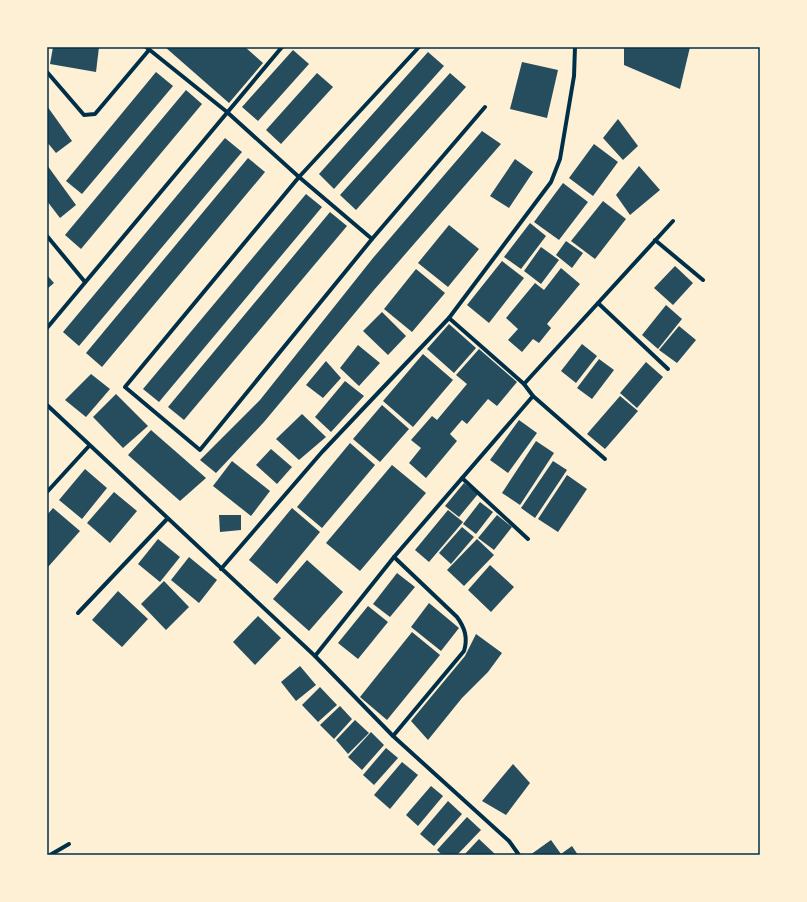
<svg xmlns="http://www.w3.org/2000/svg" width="807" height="902" font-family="'Asap Condensed',sans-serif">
  <rect width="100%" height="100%" fill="#fdf0d5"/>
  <g fill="#264d5e">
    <path d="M53 47H99L96 72 50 64Z"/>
    <path d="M165 47H245L263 63 229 103Z"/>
    <path d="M624 47H690L680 89 624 65Z"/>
    <path d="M293 50 309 64 258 121 242 107Z"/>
    <path d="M428 52 444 66 334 189 319 174Z"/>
    <path d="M522 62 558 70 547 118 510 109Z"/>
    <path d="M156 72 173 86 82 194 66 181Z"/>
    <path d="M317 73 333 87 281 144 266 130Z"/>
    <path d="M450 73 466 87 356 210 340 195Z"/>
    <path d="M186 90 202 104 81 249 65 235Z"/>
    <path d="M47 106 72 141 56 153 47 142Z"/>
    <path d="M618 119 638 146 623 160 603 138Z"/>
    <path d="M482 131 501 144 374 290 264 422 216 473 200 460 260 400 373 258Z"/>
    <path d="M225 138 242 152 79 346 63 332Z"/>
    <path d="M594 144 618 162 593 196 569 178Z"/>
    <path d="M248 158 265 172 102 367 86 353Z"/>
    <path d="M515 159 533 172 509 208 490 196Z"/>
    <path d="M47 165 76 205 60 218 47 201Z"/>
    <path d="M639 166 660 190 630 215 616 195Z"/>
    <path d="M563 183 588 202 559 240 534 222Z"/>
    <path d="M306 194 322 207 159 402 143 389Z"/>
    <path d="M603 201 626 219 595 259 571 241Z"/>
    <path d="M330 212 347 226 184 420 168 407Z"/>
    <path d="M530 223 546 236 521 269 504 257Z"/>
    <path d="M449 225 479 249 448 287 418 263Z"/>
    <path d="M566 241 583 253 572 268 556 255Z"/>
    <path d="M541 247 559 260 541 284 524 271Z"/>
    <path d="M502 261 524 278 489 323 467 305Z"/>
    <path d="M675 266 693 283 673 305 654 288Z"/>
    <path d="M561 268 580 284 547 324 551 328 539 343 533 339 522 352 508 340 518 329 506 318 535 283 544 290Z"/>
    <path d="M416 269 445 293 412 332 384 309Z"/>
    <path d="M47 275 54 283 47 289Z"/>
    <path d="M666 305 682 319 658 349 642 335Z"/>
    <path d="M382 312 406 336 388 355 363 331Z"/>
    <path d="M449 324 476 348 454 373 427 349Z"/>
    <path d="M679 326 696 340 677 363 659 350Z"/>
    <path d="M582 344 597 356 576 383 561 371Z"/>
    <path d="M358 345 380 363 359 386 340 368Z"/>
    <path d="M479 349 517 382 497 406 488 399 467 424 462 420 450 434 457 441 426 478 409 463 421 448 411 440 432 416 437 420 467 384 456 375Z"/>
    <path d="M423 354 453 380 413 427 383 401Z"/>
    <path d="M599 359 614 370 592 399 577 388Z"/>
    <path d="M326 361 341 378 323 398 306 385Z"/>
    <path d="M646 362 663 377 637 408 620 393Z"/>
    <path d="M91 374 110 389 86 417 65 400Z"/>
    <path d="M345 381 364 396 331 432 315 417Z"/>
    <path d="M116 394 148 426 123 448 93 417Z"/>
    <path d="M620 396 638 411 605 449 587 434Z"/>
    <path d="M382 405 409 429 380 462 353 439Z"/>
    <path d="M302 414 326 437 299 460 276 439Z"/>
    <path d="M519 420 537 433 508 473 490 460Z"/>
    <path d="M151 430 206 478 180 501 128 455Z"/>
    <path d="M536 441 554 453 520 505 502 493Z"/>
    <path d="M350 443 375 465 322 528 297 507Z"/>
    <path d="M271 449 292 467 277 484 256 465Z"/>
    <path d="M232 461 270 491 251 516 213 486Z"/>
    <path d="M553 461 567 470 535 518 521 508Z"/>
    <path d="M392 465 426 493 360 571 326 543Z"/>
    <path d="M85 469 107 488 82 519 59 500Z"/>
    <path d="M567 475 587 489 558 532 538 519Z"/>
    <path d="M464 483 478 494 459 517 445 506Z"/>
    <path d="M114 492 137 511 110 543 87 523Z"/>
    <path d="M480 502 493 512 476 534 463 524Z"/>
    <path d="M53 508 80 531 48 567 47 515Z"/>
    <path d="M292 508 320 532 277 584 249 560Z"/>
    <path d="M448 510 463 522 429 562 415 550Z"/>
    <path d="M219 515H241V530L220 532Z"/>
    <path d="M497 515 512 527 494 550 478 538Z"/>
    <path d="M462 527 474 537 451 564 439 553Z"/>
    <path d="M158 539 180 557 160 582 138 564Z"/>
    <path d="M477 539 494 555 464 586 447 570Z"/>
    <path d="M189 557 217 580 199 603 171 580Z"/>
    <path d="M307 560 343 592 309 631 273 599Z"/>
    <path d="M490 565 514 587 491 612 468 590Z"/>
    <path d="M397 573 415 587 390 617 373 604Z"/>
    <path d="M164 581 189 607 166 630 141 604Z"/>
    <path d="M118 591 148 619 122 647 92 620Z"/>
    <path d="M429 603 459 628 441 651 411 627Z"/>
    <path d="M368 606 388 622 358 659 338 643Z"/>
    <path d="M258 616 281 638 255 665 233 642Z"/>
    <path d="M412 632 440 655 387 720 360 697Z"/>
    <path d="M476 634 502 653 488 672 462 698 428 740 411 721 465 656Z"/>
    <path d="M300 666 316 685 296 701 281 682Z"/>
    <path d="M320 687 337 705 318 722 302 705Z"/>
    <path d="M340 706 352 719 334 739 320 725Z"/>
    <path d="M355 720 369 733 348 754 336 740Z"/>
    <path d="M371 732 384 745 362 770 348 757Z"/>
    <path d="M386 748 398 758 374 785 363 775Z"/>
    <path d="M402 762 418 775 390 809 374 795Z"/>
    <path d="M513 764 530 783 506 815 482 801Z"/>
    <path d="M431 786 443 796 418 826 406 815Z"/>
    <path d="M448 801 462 814 434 846 420 834Z"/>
    <path d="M467 817 481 830 457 855H442L437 850Z"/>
    <path d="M479 839 496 855H464Z"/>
    <path d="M551 840 561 854 572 846 578 855H530Z"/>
  </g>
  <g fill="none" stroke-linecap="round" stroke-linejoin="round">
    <g stroke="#003049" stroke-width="4">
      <path d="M146 47 227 112 299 177 372 239"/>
      <path d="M419 47 299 177 125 387 200 450 372 239 485 107"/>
      <path d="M47 72 84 115 95 114 149 50"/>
      <path d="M47 236 85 282"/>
      <path d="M655 240 703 280"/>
      <path d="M598 303 668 369"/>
      <path d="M449 318 551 182 560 159 574 76 575 47"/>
      <path d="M47 328 282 47"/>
      <path d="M524 384 673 221"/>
      <path d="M533 396 605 459"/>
      <path d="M47 405 315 656 393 736 509 841 519 855"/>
      <path d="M462 478 528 539"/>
      <path d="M47 492 89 446"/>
      <path d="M221 569 322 452 449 318 524 384 533 396 394 557 315 656"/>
      <path d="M78 613 167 519"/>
      <path d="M393 736 464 651C468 638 465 628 457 617L394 557"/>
      <path d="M50 855 69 844"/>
    </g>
  </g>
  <rect width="807" height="902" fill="none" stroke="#fdf0d5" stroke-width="96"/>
  <rect x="48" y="48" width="711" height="806" fill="none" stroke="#003049" stroke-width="1.5"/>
</svg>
